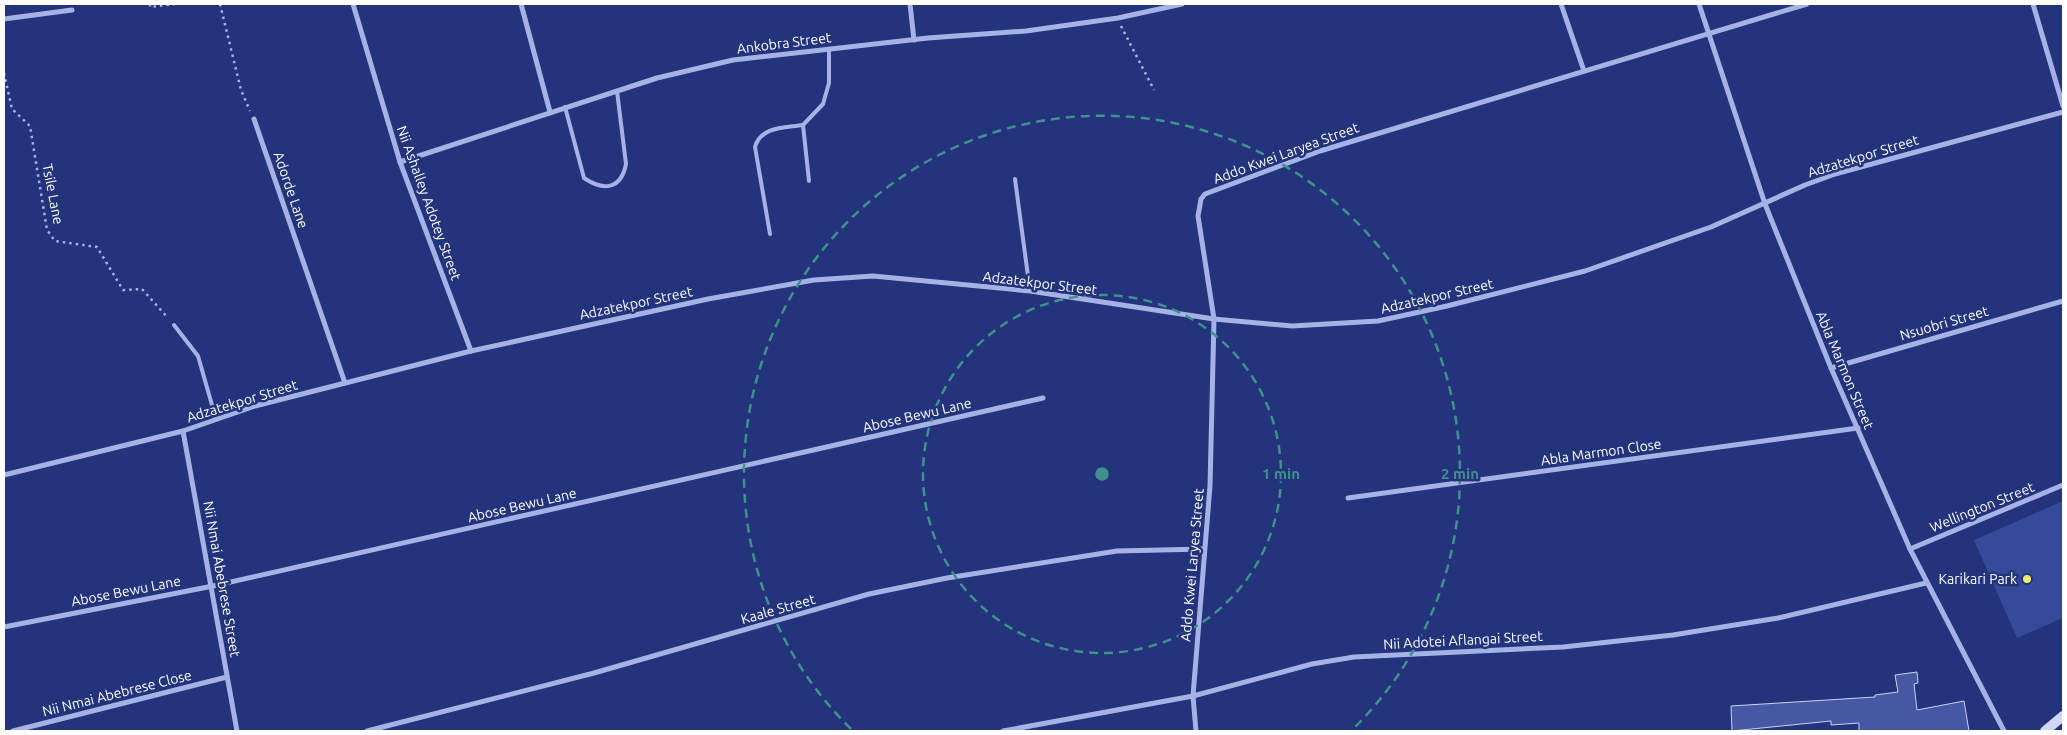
<svg xmlns="http://www.w3.org/2000/svg" width="2067" height="735" font-family="Ubuntu,sans-serif">
  <rect width="100%" height="100%" fill="#23337c"/>
  <path fill="#364a9a" d="M2063 501V618L2017 638 1974 540Z"/>
  <path fill="#4758a3" stroke="#c9d2f4" d="M1917 672 1918 683 1914 684 1917 710 1964 701 1969 731H1859V723L1831 725V721L1732 731 1731 706 1875 697V695L1898 692 1895 675Z"/>
  <g fill="none" stroke-linecap="round" stroke-linejoin="round">
    <g stroke="#a6b2e5" stroke-width="2.5" stroke-dasharray="2.5 4" stroke-linecap="butt">
      <path d="M150 4V7L175 4"/>
      <path d="M220 4 241 90 250 111"/>
      <path d="M1121 26 1154 90"/>
      <path d="M4 73 12 109 30 126 47 230 55 241 97 247 123 290 142 289 168 318"/>
    </g>
    <g stroke="#a6b2e5" stroke-width="4">
      <path d="M565 107 584 178C603 191 621 190 626 164L617 91"/>
      <path d="M1015 179 1030 291"/>
      <path d="M809 181 803 125 823 104 829 83V49"/>
      <path d="M770 234 755 147C761 126 785 128 803 125"/>
      <path d="M174 325 198 356 216 419"/>
    </g>
    <g stroke="#a6b2e5" stroke-width="5">
      <path d="M353 4 400 162 471 351"/>
      <path d="M521 4 550 112"/>
      <path d="M910 4 914 40"/>
      <path d="M1561 4 1584 71"/>
      <path d="M1699 4 1765 204 1831 368 1910 549 2004 731"/>
      <path d="M2033 4 2063 106"/>
      <path d="M4 19 72 10"/>
      <path d="M254 119 345 383"/>
      <path d="M400 162 657 78 733 60 928 38 1026 31 1118 18 1182 4"/>
      <path d="M1831 368 2063 301"/>
      <path d="M183 431 237 731"/>
      <path d="M4 475 183 431 255 406 471 351 708 299 814 280 873 276 1030 291 1214 319 1292 326 1378 321 1447 306 1585 271 1711 227 1805 185 1835 174 2063 112"/>
      <path d="M1348 498 1858 428"/>
      <path d="M1910 549 2063 485"/>
      <path d="M4 627 213 586 1043 398"/>
      <path d="M13 731 227 677"/>
      <path d="M367 731 594 673 869 594 947 578 1117 551 1204 549"/>
      <path d="M1003 731 1193 696 1312 664 1354 657 1563 647 1673 635 1778 618 1926 583"/>
      <path d="M1196 731 1193 696 1210 486 1214 319 1198 216 1201 199 1205 194 1320 151 1807 4"/>
    </g>
    <path stroke="#d0d6f5" stroke-width="10" d="M2045 731 2063 716"/>
  </g>
  <g fill="none" stroke="#3f918b" stroke-width="2.5" stroke-dasharray="9 6">
    <circle cx="1102" cy="474" r="179"/>
    <path d="M851 729A358 358 0 1 1 1353 729"/>
  </g>
  <circle fill="#f1ec69" stroke="#23337c" stroke-width="2" cx="2027" cy="579" r="5"/>
  <g text-anchor="middle" dominant-baseline="central" stroke-width="5" stroke-linejoin="round" paint-order="stroke">
    <g font-size="14" fill="#fff" stroke="#23337c">
      <text transform="translate(784 43) rotate(-7)">Ankobra Street</text>
      <text transform="translate(1286 153) rotate(-20)">Addo Kwei Laryea Street</text>
      <text transform="translate(1863 156) rotate(-17)">Adzatekpor Street</text>
      <text transform="translate(291 190) rotate(71)">Adorde Lane</text>
      <text transform="translate(53 194) rotate(79)">Tsile Lane</text>
      <text transform="translate(429 203) rotate(70)">Nii Ashalley Adotey Street</text>
      <text transform="translate(1040 283) rotate(7)">Adzatekpor Street</text>
      <text transform="translate(1437 296) rotate(-13)">Adzatekpor Street</text>
      <text transform="translate(636 303) rotate(-12)">Adzatekpor Street</text>
      <text transform="translate(1944 323) rotate(-16)">Nsuobri Street</text>
      <text transform="translate(1845 370) rotate(67)">Abla Marmon Street</text>
      <text transform="translate(242 401) rotate(-17)">Adzatekpor Street</text>
      <text transform="translate(917 415) rotate(-13)">Abose Bewu Lane</text>
      <text transform="translate(1601 452) rotate(-8)">Abla Marmon Close</text>
      <text transform="translate(522 505) rotate(-13)">Abose Bewu Lane</text>
      <text transform="translate(1982 507) rotate(-22)">Wellington Street</text>
      <text transform="translate(1192 565) rotate(-85)">Addo Kwei Laryea Street</text>
      <text transform="translate(222 579) rotate(80)">Nii Nmai Abebrese Street</text>
      <text transform="translate(126 591) rotate(-11)">Abose Bewu Lane</text>
      <text transform="translate(778 609) rotate(-16)">Kaale Street</text>
      <text transform="translate(1463 640) rotate(-3)">Nii Adotei Aflangai Street</text>
      <text transform="translate(117 693) rotate(-14)">Nii Nmai Abebrese Close</text>
    </g>
    <g font-size="14" fill="#fff" stroke="#23337c" text-anchor="end">
      <text x="2017" y="579">Karikari Park</text>
    </g>
  </g>
  <circle cx="1102" cy="474" r="8" fill="#3f918b" stroke="#23337c" stroke-width="2.5"/>
  <g font-size="15" text-anchor="middle" font-weight="bold" fill="#3f918b" stroke="#23337c" stroke-width="5" stroke-linejoin="round" paint-order="stroke">
    <text x="1281" y="479">1 min</text>
    <text x="1460" y="479">2 min</text>
  </g>
  <rect width="2067" height="735" fill="none" stroke="#ffffff" stroke-width="10"/>
</svg>
